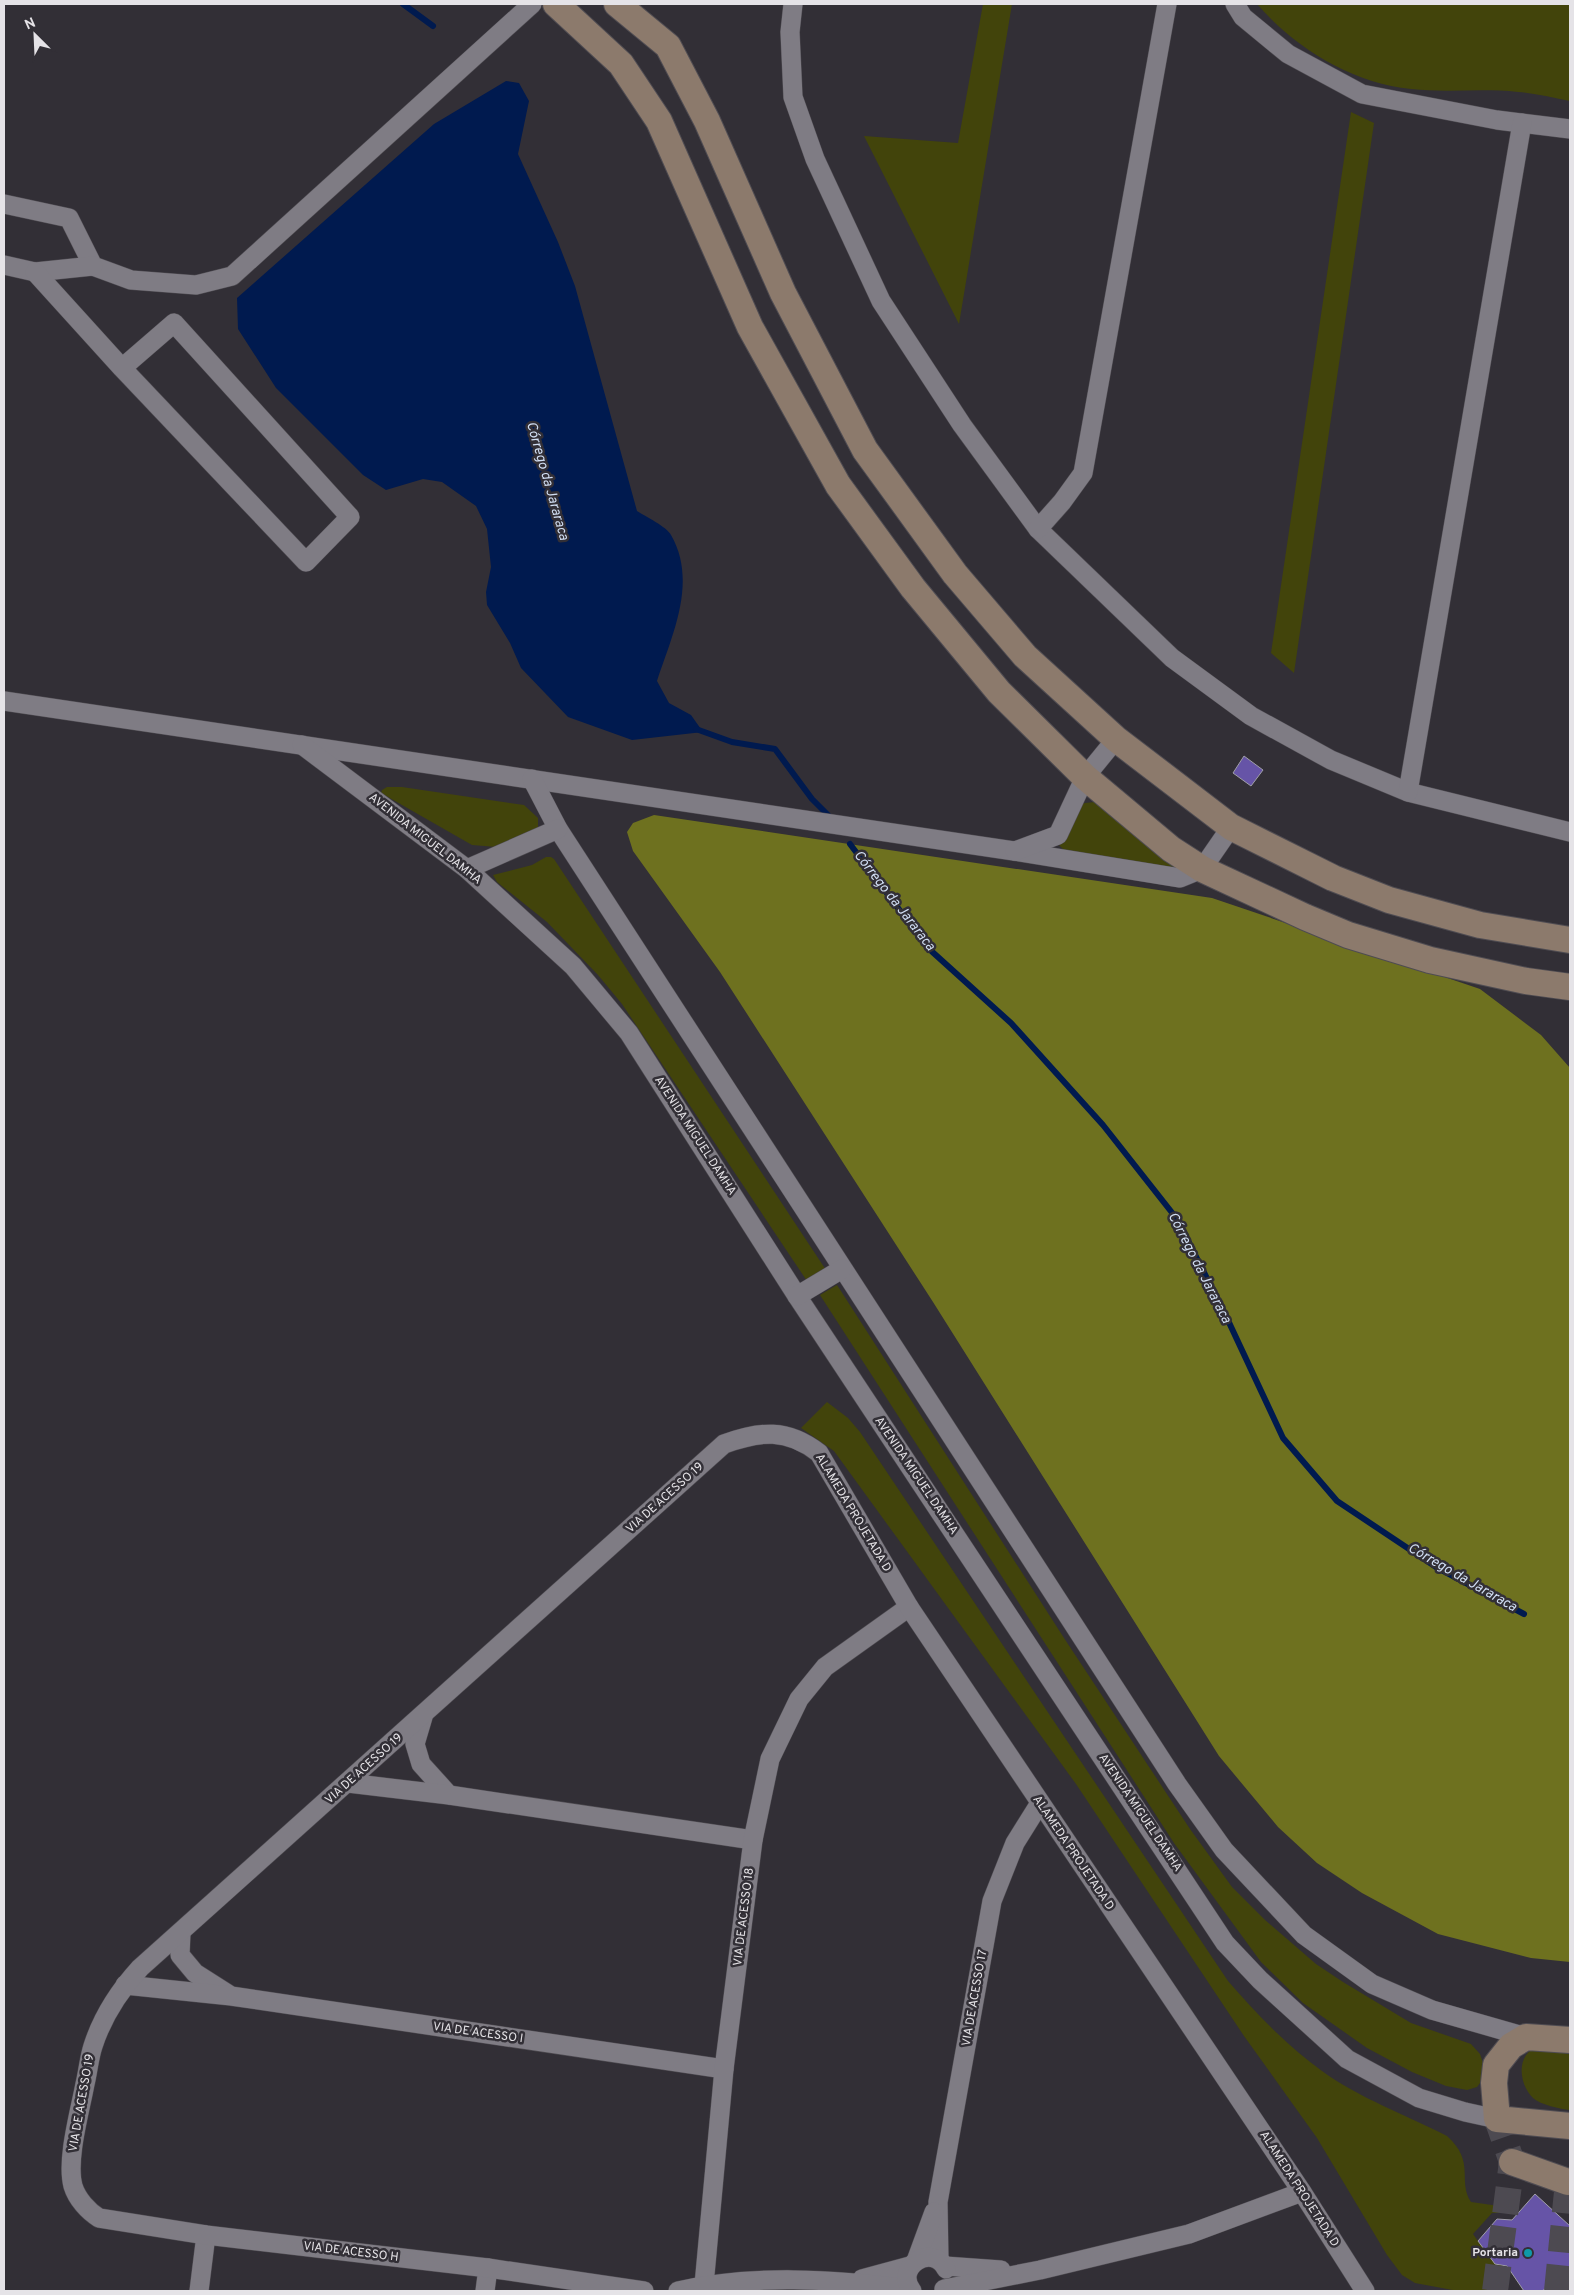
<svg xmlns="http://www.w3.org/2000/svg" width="1574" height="2295" font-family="Overpass,sans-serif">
  <rect width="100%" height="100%" fill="#322f36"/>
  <g fill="#42440b">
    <path d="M983 4H1012L959 324 864 136 958 143Z"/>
    <path d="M1257 4H1570V101C1553 98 1535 93 1518 92 1482 88 1446 93 1411 89 1352 83 1295 48 1257 4Z"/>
    <path d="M1351 112 1374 123 1294 673 1271 653Z"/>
    <path d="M387 787H402L524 805 538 818V831L497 847 472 845 381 793 382 790Z"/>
    <path d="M1095 802 1179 866 1172 872 1068 854 1059 845 1058 837 1077 806 1085 803Z"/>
    <path d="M546 857H551L554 859 828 1273 809 1284 622 1004 598 975 547 922 497 882 493 875 532 865Z"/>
    <path d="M837 1285 1064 1638 1190 1829 1232 1887 1265 1920 1316 1964 1343 1982 1411 2023 1471 2044 1480 2054 1484 2066 1483 2079 1477 2087 1467 2090 1446 2086 1412 2072 1367 2048 1303 2003 1261 1962 1174 1843 820 1295Z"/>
    <path d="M827 1402 848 1418 860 1432 1228 1981C1256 2013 1286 2045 1322 2071 1359 2098 1406 2115 1447 2136 1476 2162 1457 2180 1471 2202L1506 2207 1507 2213H1492L1473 2234 1490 2258 1502 2259 1501 2279 1497 2291H1458L1415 2283 1402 2275 1387 2255 1317 2138 1244 2036 1076 1784 834 1451 801 1428Z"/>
    <path d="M1570 2047V2110C1560 2109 1541 2105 1533 2098 1520 2086 1515 2057 1535 2048 1544 2045 1560 2047 1570 2047Z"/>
  </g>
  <path fill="#6e711f" d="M654 815 1212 898 1480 989 1541 1035 1570 1068V1962L1531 1958 1438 1934 1362 1893 1317 1863 1278 1827 1219 1756 933 1302 720 972 633 851 627 832 633 823Z"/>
  <path fill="#001a4f" d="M506 81 519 83 529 101 518 154 558 242 575 286 637 511C645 516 667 527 671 535 698 582 672 635 657 681L669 703 691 715 703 732 632 740 568 717 521 668 510 643 487 605 486 592 491 567 487 529 476 506 442 482 423 479 386 490 363 475 276 388 238 329 237 298 434 124Z"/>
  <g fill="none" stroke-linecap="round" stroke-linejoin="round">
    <g stroke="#001a4f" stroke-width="6">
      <path d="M403 4 433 26"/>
      <path d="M696 729 732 742 775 749 812 799 832 819"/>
      <path d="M850 844 928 948 1011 1023 1103 1125 1177 1219 1226 1316 1283 1438 1337 1501 1436 1567 1524 1614"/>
    </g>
  </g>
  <g fill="#6654a7" stroke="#a09fa8">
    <path d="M1244 756 1263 770 1251 786 1233 773Z"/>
    <path d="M1535 2194 1570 2226V2271L1542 2291H1524L1507 2266 1495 2264 1478 2241 1497 2219 1512 2220Z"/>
  </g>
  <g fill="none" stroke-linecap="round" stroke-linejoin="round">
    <g stroke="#4d4a51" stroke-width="26" stroke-dasharray="26 13" stroke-linecap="butt">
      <path d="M1495 2291 1512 2162 1497 2119"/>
      <path d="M1557 2291 1568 2182 1570 2174"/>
    </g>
    <defs>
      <g id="street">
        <path d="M793 4 790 32 793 97 815 159 881 301 962 425 1038 529 1172 658 1251 716 1331 760 1408 792 1570 832"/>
        <path d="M1235 4 1243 17 1288 54 1362 94 1497 120 1570 129"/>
        <path d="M4 204 69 218 93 266 131 280 196 285 232 276 532 4"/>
        <path d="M4 265 35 272 93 266"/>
        <path d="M35 272 122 368 306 562 350 517 174 323 122 368"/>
        <path d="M1038 529 1062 502 1083 473 1167 4"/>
        <path d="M4 701 1014 851 1180 878 1202 869 1231 827"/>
        <path d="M302 745 467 869 573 966 629 1033 797 1296 1225 1943 1260 1980 1347 2059 1419 2098 1465 2112 1497 2119"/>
        <path d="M532 779 558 829 1177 1784 1224 1850 1304 1935 1372 1984 1432 2010 1526 2037"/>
        <path d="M1408 792 1522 123"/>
        <path d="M1015 851 1058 835 1085 777 1116 739"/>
        <path d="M467 869 558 829"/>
        <path d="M797 1296 842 1269"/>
        <path d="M423 1717 415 1744 421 1764 449 1795"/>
        <path d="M348 1783 449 1795 753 1840"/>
        <path d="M181 1933 180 1955 195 1973 228 1994"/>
        <path d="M125 1985 231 1996 724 2069"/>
        <path d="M939 2260 938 2202 992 1901 1015 1843 1040 1803"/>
        <path d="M916 2261 934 2212"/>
        <path d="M945 2266 1001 2270"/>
        <path d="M862 2279 910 2266"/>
        <path d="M704 2285 724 2069 753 1840 770 1759 799 1699 825 1667 909 1607"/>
        <path d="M944 2289 1040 2270 1189 2234 1302 2192"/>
        <path d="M199 2291 206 2235"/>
        <path d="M485 2291 488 2268"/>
        <path d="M644 2291 488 2268 206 2235 99 2218C88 2211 77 2199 73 2186 66 2160 80 2111 85 2084 88 2072 89 2058 93 2046 102 2018 120 1990 140 1968L724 1444C760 1431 787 1428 819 1453L909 1607 1302 2192 1365 2291"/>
        <path d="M678 2291C753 2274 834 2279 910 2289"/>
        <path d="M912 2291C893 2267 933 2242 946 2269"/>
      </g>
      <g id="secondary">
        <path d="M556 4 621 64 659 121 750 327 838 485 913 588 999 692 1085 777 1171 849 1202 869 1305 917 1348 935 1430 960 1526 981 1570 987"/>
        <path d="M617 4 668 46 707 121 783 293 865 450 955 574 1025 656 1116 739 1231 827 1333 878 1389 900 1480 925 1570 940"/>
        <path d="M1570 2040 1526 2037 1511 2046 1496 2065 1494 2083 1497 2119 1570 2126"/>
        <path d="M1512 2162 1568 2182"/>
      </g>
    </defs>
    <use href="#street" stroke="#4f4c52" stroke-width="20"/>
    <use href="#secondary" stroke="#4f4c52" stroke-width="28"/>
    <use href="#street" stroke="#7f7c84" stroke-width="19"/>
    <use href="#secondary" stroke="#8c7a6c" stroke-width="26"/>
  </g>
  <circle fill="#0f9aa8" stroke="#322f36" stroke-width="2" cx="1528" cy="2253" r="5"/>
  <g text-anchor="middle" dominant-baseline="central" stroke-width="5" stroke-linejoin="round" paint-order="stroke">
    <g font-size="12" fill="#e5e3e7" stroke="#322f36">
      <text transform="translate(425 839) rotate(38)">AVENIDA MIGUEL DAMHA</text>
      <text transform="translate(695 1136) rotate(57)">AVENIDA MIGUEL DAMHA</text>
      <text transform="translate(916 1476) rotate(56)">AVENIDA MIGUEL DAMHA</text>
      <text transform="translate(665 1498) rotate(-42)">VIA DE ACESSO 19</text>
      <text transform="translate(853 1513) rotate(59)">ALAMEDA PROJETADA D</text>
      <text transform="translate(364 1769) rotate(-42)">VIA DE ACESSO 19</text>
      <text transform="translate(1140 1813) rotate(56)">AVENIDA MIGUEL DAMHA</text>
      <text transform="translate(1073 1853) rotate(56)">ALAMEDA PROJETADA D</text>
      <text transform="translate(744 1917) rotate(-83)">VIA DE ACESSO 18</text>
      <text transform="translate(975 1998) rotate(-80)">VIA DE ACESSO 17</text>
      <text transform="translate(478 2033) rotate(8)">VIA DE ACESSO I</text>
      <text transform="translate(82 2103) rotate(-80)">VIA DE ACESSO 19</text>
      <text transform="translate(1299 2189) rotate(57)">ALAMEDA PROJETADA D</text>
      <text transform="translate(351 2252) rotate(7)">VIA DE ACESSO H</text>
    </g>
    <g font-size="12" font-weight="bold" fill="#e5e3e7" stroke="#322f36" text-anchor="end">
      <text x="1518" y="2253">Portaria</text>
    </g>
    <g font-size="14" font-style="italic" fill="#d1def3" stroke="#322f36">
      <text transform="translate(547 481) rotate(74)">Córrego da Jararaca</text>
      <text transform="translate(894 901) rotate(52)">Córrego da Jararaca</text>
      <text transform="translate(1199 1268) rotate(63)">Córrego da Jararaca</text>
      <text transform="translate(1462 1578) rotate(30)">Córrego da Jararaca</text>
    </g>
  </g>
  <rect width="1574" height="2295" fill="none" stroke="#e5e3e7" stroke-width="10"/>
  <g transform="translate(35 35) rotate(336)" stroke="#322f36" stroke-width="4" paint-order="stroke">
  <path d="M0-4L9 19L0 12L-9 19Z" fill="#e5e3e7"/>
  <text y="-8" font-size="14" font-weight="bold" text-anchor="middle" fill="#e5e3e7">N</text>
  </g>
</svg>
